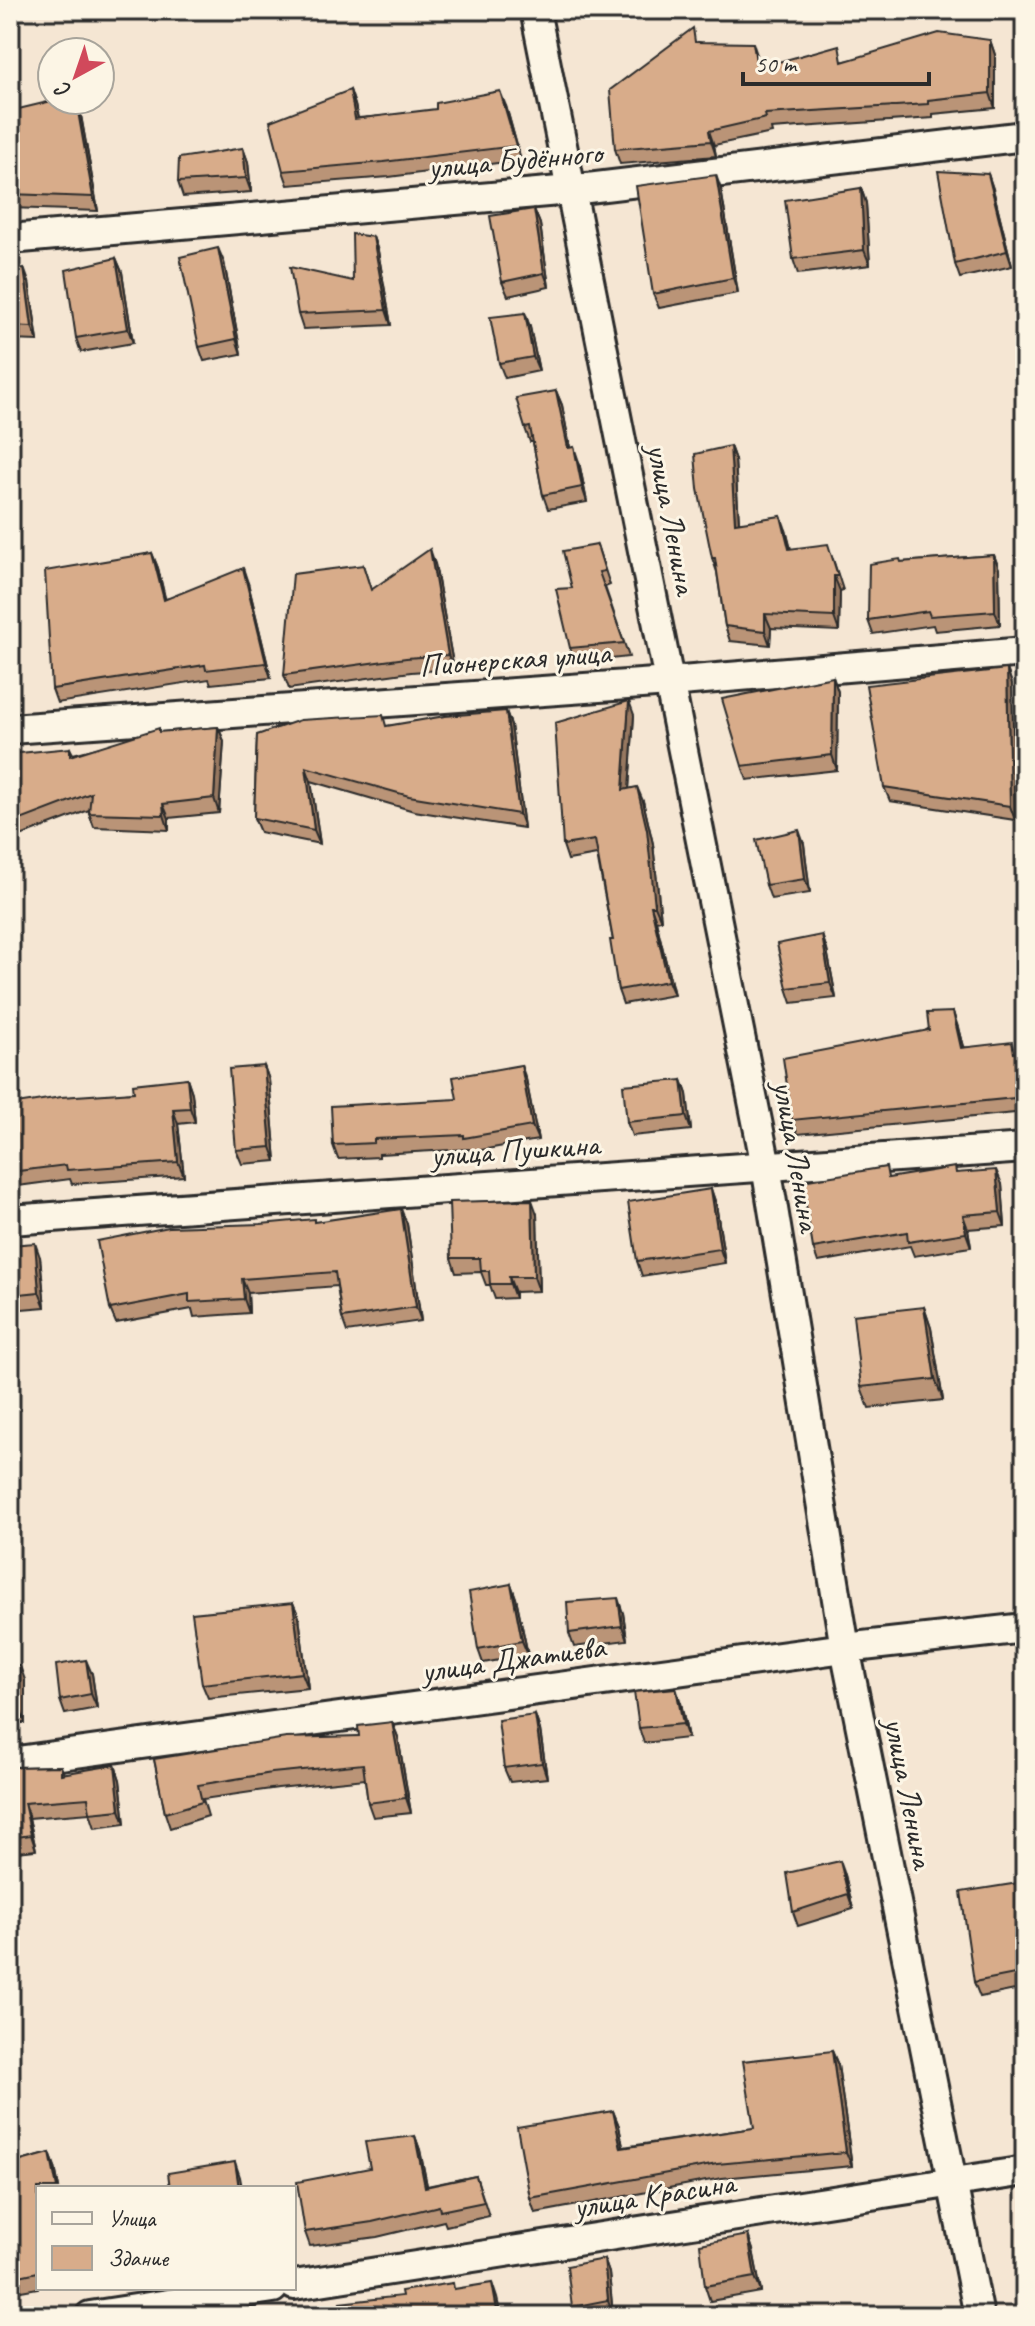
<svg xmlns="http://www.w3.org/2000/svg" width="1035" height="2326" font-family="Caveat,sans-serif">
  <rect width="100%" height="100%" fill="#f5e6d3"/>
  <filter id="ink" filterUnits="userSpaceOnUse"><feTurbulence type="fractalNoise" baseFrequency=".0125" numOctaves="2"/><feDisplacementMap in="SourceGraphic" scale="16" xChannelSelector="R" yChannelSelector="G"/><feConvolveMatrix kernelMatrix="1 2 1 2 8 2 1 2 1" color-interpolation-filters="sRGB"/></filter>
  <g filter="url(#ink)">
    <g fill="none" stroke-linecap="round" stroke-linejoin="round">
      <defs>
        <g id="minor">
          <path d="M535 10 766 1166 845 1648 979 2316"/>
          <path d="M10 239 571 190 1025 136"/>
          <path d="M10 729 669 682 1025 652"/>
          <path d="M10 1220 1025 1148"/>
          <path d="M10 1762 845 1648 1025 1628"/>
          <path d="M294 2285 1025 2171"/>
          <path d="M90 2316 273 2288"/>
        </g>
      </defs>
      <use href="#minor" stroke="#2b2b2b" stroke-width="34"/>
      <use href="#minor" stroke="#fcf5e5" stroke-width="28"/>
    </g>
    <g fill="#ba9477" stroke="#2b2b2b" stroke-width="2">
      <path d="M990 40 995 55V108L933 114V118L771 129 772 133 714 145 716 156 620 164 615 149 698 42 758 58 760 68 845 61Z"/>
      <path d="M350 90 355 105 358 118 506 106 521 160 389 177 288 185 283 171Z"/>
      <path d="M80 110 98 211 10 208V111Z"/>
      <path d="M243 148 248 162 251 192 183 197 178 182Z"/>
      <path d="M988 174 993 189 1012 266 960 278 955 264Z"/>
      <path d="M861 188 866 203 870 265 798 274 793 259Z"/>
      <path d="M721 189 738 293 659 308 653 294Z"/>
      <path d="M534 209 540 224 549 287 508 296 502 282Z"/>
      <path d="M373 237 378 251 391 325 303 329 298 314 353 281Z"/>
      <path d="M116 258 122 272 133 343 81 352 76 338Z"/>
      <path d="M224 262 241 354 204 361 199 347Z"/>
      <path d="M10 271 29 282 38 341 10 340Z"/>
      <path d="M525 313 530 327 539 371 505 378 499 363Z"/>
      <path d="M556 391 562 405 570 448 579 462 587 502 548 509 543 495 533 442H530L525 428Z"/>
      <path d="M730 446 735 460 739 522 786 530 791 549 833 559 843 590 840 591 839 631 771 628 770 645 730 641 725 626 717 572 712 558Z"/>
      <path d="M597 545 610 585 605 587 629 657 575 663 570 648 572 588Z"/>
      <path d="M152 553 158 568 165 599 248 583 271 678 211 684 209 679 57 703 52 689Z"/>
      <path d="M994 555 999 569 1000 625 935 631 933 625 873 634 868 620 901 562Z"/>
      <path d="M435 564 454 669 411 672 289 689 284 675 363 565 371 590Z"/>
      <path d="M1007 669 1012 684 1015 820 890 801 884 787Z"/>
      <path d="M833 677 838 692 837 770 747 780 742 766Z"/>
      <path d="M506 711 511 725 524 828 414 811 311 781 320 844 260 832 254 818 257 735 387 726Z"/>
      <path d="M634 715 629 789 643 801 653 844 661 920 656 921 674 995 623 1004 618 990 613 940 597 855 568 860 563 845Z"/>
      <path d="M218 727 224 741 219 813 169 818V830L94 827 89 813V810L18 837 13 823 70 748 73 754 160 732Z"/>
      <path d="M804 844 810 893 771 899 766 885Z"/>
      <path d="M822 935 827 950 836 998 792 1003 787 988Z"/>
      <path d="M953 1012 963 1047 1016 1053H1025V1112L798 1134 792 1120Z"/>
      <path d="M264 1066 269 1080 276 1161 242 1164 236 1150Z"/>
      <path d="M187 1078 192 1093 195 1122 178 1124 184 1176 72 1184 70 1179 10 1187V1105L134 1092Z"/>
      <path d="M526 1079 538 1140 470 1152 469 1149 379 1154V1157L338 1159 333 1145 457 1099Z"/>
      <path d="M682 1080 687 1094 691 1130 632 1136 627 1122Z"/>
      <path d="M957 1173 1002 1184 1005 1226 968 1229 971 1247 914 1256 910 1246 818 1262 813 1248 890 1178Z"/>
      <path d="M711 1189 716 1204 725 1263 642 1276 637 1261Z"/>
      <path d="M537 1214 539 1291 515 1292V1298L495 1299 490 1285H486L481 1272 456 1273 451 1258Z"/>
      <path d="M314 1222 407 1224 421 1321 347 1332 342 1318 337 1286 248 1293 249 1313 194 1317 192 1309 116 1323 110 1309Z"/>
      <path d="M10 1245 40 1257 45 1307 10 1310Z"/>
      <path d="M924 1307 931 1328 943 1400 869 1408 861 1387Z"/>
      <path d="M511 1584 516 1598 528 1655 483 1663 478 1649Z"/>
      <path d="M293 1603 299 1617 308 1688 208 1698 202 1684Z"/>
      <path d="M623 1613 627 1640 574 1647 569 1633Z"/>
      <path d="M10 1666 25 1680V1723H10Z"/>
      <path d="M92 1674 97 1708 65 1714 60 1700Z"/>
      <path d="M681 1703 688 1738 644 1743 639 1728Z"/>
      <path d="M535 1715 540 1730 547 1778 510 1782 504 1768Z"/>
      <path d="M392 1722 398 1737 411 1813 373 1817 368 1803 365 1779 278 1788 203 1799 208 1816 170 1828 165 1813 154 1759 359 1736Z"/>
      <path d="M10 1765 16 1767 61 1766 64 1774 115 1765 120 1780 125 1824 95 1828 90 1813 29 1818 36 1850 10 1853Z"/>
      <path d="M845 1875 853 1909 798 1926 793 1912Z"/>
      <path d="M1025 1882V1988L980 1997 974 1982Z"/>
      <path d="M832 2051 838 2065 852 2166 722 2178 535 2213 530 2198 613 2111 619 2126 623 2147 754 2128Z"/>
      <path d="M415 2136 420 2150 427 2186 476 2176 489 2216 446 2226 444 2221 377 2237 310 2246 305 2232 370 2168Z"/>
      <path d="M50 2153 55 2167 59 2188H38V2288L10 2293V2164Z"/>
      <path d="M748 2235 753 2250 761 2292 710 2301 705 2286Z"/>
      <path d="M604 2259 609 2273 613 2315 575 2316 572 2307Z"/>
    </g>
    <g fill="#977861" stroke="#2b2b2b" stroke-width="2">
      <path d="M990 40 995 55V108L990 93Z"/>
      <path d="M753 43 758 58 762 83 757 68Z"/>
      <path d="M350 90 355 105 361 133 355 119Z"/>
      <path d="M500 91 506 106 521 160 516 146Z"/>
      <path d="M76 100 80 110 98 211 93 197Z"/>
      <path d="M709 131 714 145 716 156 711 141Z"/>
      <path d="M243 148 248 162 251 192 246 178Z"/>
      <path d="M988 174 993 189 1012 266 1007 251Z"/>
      <path d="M716 175 721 189 738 293 733 278Z"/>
      <path d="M861 188 866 203 870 265 864 250Z"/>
      <path d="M534 209 540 224 549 287 544 273Z"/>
      <path d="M373 237 378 251 391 325 386 310Z"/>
      <path d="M218 248 224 262 241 354 236 339Z"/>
      <path d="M116 258 122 272 133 343 128 329Z"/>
      <path d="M24 268 29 282 38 341 32 327Z"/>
      <path d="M525 313 530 327 539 371 533 357Z"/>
      <path d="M556 391 562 405 573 463 568 448Z"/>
      <path d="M730 446 735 460 740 538 735 523Z"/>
      <path d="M574 447 579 462 587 502 582 487Z"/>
      <path d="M781 516 786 530 794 564 789 549Z"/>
      <path d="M430 549 435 564 454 669 448 655Z"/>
      <path d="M152 553 158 568 169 614 164 600Z"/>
      <path d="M994 555 999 569 1000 625 995 611Z"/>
      <path d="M243 568 248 583 271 678 266 663Z"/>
      <path d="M834 576 840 591 839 631 834 617Z"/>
      <path d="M765 614 771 628 770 645 765 631Z"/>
      <path d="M1007 669 1012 684 1015 820 1010 806Z"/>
      <path d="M833 677 838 692 837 770 832 755Z"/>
      <path d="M629 701 634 715 628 804 623 790Z"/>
      <path d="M506 711 511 725 524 828 519 814Z"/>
      <path d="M218 727 224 741 219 813 214 798Z"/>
      <path d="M306 767 311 781 320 844 314 830Z"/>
      <path d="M637 787 643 801 653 844 661 920 655 906Z"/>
      <path d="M163 804 169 818V830L164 815Z"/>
      <path d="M799 830 804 844 810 893 805 879Z"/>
      <path d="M651 906 656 921 674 995 668 981Z"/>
      <path d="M822 935 827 950 836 998 830 983Z"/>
      <path d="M953 1012 958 1027 967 1062 961 1048Z"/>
      <path d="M521 1065 526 1079 538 1140 532 1126Z"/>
      <path d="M264 1066 269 1080 276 1161 271 1147Z"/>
      <path d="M187 1078 192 1093 195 1122 190 1108Z"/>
      <path d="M682 1080 687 1094 691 1130 686 1116Z"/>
      <path d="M173 1109 178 1124 184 1176 178 1162Z"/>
      <path d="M996 1170 1002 1184 1005 1226 1000 1212Z"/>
      <path d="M711 1189 716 1204 725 1263 720 1249Z"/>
      <path d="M532 1200 537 1214 539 1291 534 1277Z"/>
      <path d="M401 1209 407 1224 421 1321 416 1307Z"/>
      <path d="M963 1215 968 1229 971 1247 966 1233Z"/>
      <path d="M35 1243 40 1257 45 1307 39 1292Z"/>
      <path d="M509 1277 515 1292V1298L510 1284Z"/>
      <path d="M242 1279 248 1293 249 1313 244 1299Z"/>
      <path d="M924 1307 931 1328 943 1400 935 1379Z"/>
      <path d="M511 1584 516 1598 528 1655 522 1641Z"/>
      <path d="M618 1598 623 1613 627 1640 622 1626Z"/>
      <path d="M293 1603 299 1617 308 1688 302 1673Z"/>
      <path d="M86 1660 92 1674 97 1708 91 1694Z"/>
      <path d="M20 1666 25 1680V1723L20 1708Z"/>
      <path d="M676 1688 681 1703 688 1738 683 1724Z"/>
      <path d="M535 1715 540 1730 547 1778 542 1763Z"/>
      <path d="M392 1722 398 1737 411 1813 406 1798Z"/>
      <path d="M115 1765 120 1780 125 1824 120 1810Z"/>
      <path d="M24 1803 29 1818 36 1850 31 1835Z"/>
      <path d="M840 1861 845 1875 853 1909 848 1894Z"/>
      <path d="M832 2051 838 2065 852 2166 846 2152Z"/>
      <path d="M613 2111 619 2126 626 2162 621 2148Z"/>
      <path d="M415 2136 420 2150 430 2201 425 2187Z"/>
      <path d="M50 2153 55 2167 59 2188H57Z"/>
      <path d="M235 2162 240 2177 242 2188H239Z"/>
      <path d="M748 2235 753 2250 761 2292 755 2277Z"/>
      <path d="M604 2259 609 2273 613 2315 608 2300Z"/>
      <path d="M492 2283 497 2298 501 2316H498Z"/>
    </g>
    <g fill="#d8ac8a" stroke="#2b2b2b" stroke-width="2">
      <path d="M693 28 695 42 753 43 757 68 839 45 842 62 939 33 990 40V93L928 100V104L765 114 766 118 709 131 711 141 615 149 610 90Z"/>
      <path d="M350 90 355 119 436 109V103L500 91 516 146 383 162 283 171 270 121Z"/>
      <path d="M56 100H76L93 197 10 194V111Z"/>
      <path d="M243 148 246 178 178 182 179 158Z"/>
      <path d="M938 171 988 174 1007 251 955 264Z"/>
      <path d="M716 175 733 278 653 294 636 186Z"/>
      <path d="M861 188 864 250 793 259 785 200Z"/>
      <path d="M534 209 544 273 502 282 490 216Z"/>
      <path d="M352 234 373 237 386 310 298 314 290 267 353 281Z"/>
      <path d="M218 248 236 339 199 347 180 257Z"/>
      <path d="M116 258 128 329 76 338 66 270Z"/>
      <path d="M24 268 32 327 10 326V271Z"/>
      <path d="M525 313 533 357 499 363 490 317Z"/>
      <path d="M556 391 568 448 574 447 582 487 543 495 530 427 525 428 516 398Z"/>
      <path d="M730 446 735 523 781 516 789 549 828 544 838 576H834V617L765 614V631L725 626 715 558H712L698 489 695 454Z"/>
      <path d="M597 545 605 571 599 572 624 643 570 648 556 589 572 588 563 551Z"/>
      <path d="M430 549 448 655 406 658 284 675 293 574 363 565 371 590Z"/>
      <path d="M152 553 164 600 243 568 266 663 206 670 205 665 52 689 45 571Z"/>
      <path d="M994 555 995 611 930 616 928 611 868 620 869 564 900 559 901 562Z"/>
      <path d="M1007 669 1010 806 884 787 866 685Z"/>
      <path d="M833 677 832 755 742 766 722 699Z"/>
      <path d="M629 701 623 790 637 787 647 830 655 906H651L668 981 618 990 610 940H613L595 840 563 845 555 723Z"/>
      <path d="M506 711 519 814 409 796 306 767 314 830 254 818 257 735 300 720 383 715 386 726 445 716Z"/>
      <path d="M218 727 214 798 163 804 164 815 89 813 91 793 13 823 10 811V754L70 748V756L159 728V732Z"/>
      <path d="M799 830 805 879 766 885 756 840Z"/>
      <path d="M822 935 830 983 787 988 777 944Z"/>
      <path d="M953 1012 961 1048 1012 1042 1014 1053H1025V1097L792 1120 783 1058 929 1030 927 1013Z"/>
      <path d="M521 1065 532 1126 464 1138V1135L374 1139V1143L333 1145 331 1106 457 1099 453 1077Z"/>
      <path d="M264 1066 271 1147 236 1150 229 1069Z"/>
      <path d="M187 1078 190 1108 173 1109 178 1162 67 1170 66 1165 10 1172V1105L61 1097 134 1092 133 1084Z"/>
      <path d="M682 1080 686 1116 627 1122 623 1085Z"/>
      <path d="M886 1167 888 1178 955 1167 956 1173 996 1170 1000 1212 963 1215 966 1233 908 1242 907 1232 813 1248 802 1181Z"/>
      <path d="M711 1189 720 1249 637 1261 628 1202Z"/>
      <path d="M532 1200 534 1277H509L510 1284H490L489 1271H481L480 1258H451L449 1202Z"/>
      <path d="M401 1209 416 1307 342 1318 335 1272 242 1279 244 1299 189 1302V1294L110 1309 97 1241 169 1227 261 1224 314 1219V1222Z"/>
      <path d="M35 1243 39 1292 10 1295V1245Z"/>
      <path d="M924 1307 935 1379 861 1387 853 1315Z"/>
      <path d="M511 1584 522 1641 478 1649 469 1592Z"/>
      <path d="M618 1598 622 1626 569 1633 567 1602Z"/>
      <path d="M293 1603 302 1673 202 1684 192 1613Z"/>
      <path d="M86 1660 91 1694 60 1700 56 1665Z"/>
      <rect x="10" y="1666" width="10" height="42"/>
      <path d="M676 1688 683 1724 639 1728 634 1692Z"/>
      <path d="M535 1715 542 1763 504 1768 498 1720Z"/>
      <path d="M392 1722 406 1798 368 1803 363 1764 272 1773 198 1785 202 1802 165 1813 154 1759 286 1738 359 1736 358 1726Z"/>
      <path d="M15 1764 16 1767 61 1766V1774L115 1765 120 1810 90 1813 88 1798 24 1803 31 1835 10 1838V1765Z"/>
      <path d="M840 1861 848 1894 793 1912 787 1873Z"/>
      <path d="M1025 1882V1972L974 1982 961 1892Z"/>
      <path d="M832 2051 846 2152 717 2164 530 2198 517 2127 613 2111 621 2148 754 2128 743 2061Z"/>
      <path d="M415 2136 425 2187 476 2176 484 2202 440 2211 439 2206 372 2222 305 2232 297 2182 370 2168 365 2142Z"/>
      <path d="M50 2153 57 2188H38V2272L10 2278V2164Z"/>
      <path d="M235 2162 239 2188H170L168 2173Z"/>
      <path d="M748 2235 755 2277 705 2286 700 2244Z"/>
      <path d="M604 2259 608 2300 572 2307 567 2266Z"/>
      <path d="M453 2283 454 2289 492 2283 498 2316H342L340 2303 402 2296 401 2291Z"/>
      <path d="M298 2310 299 2316H265Z"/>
    </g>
  </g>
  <g text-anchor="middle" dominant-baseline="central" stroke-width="6" stroke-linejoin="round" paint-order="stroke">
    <g font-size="32" fill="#2b2b2b" stroke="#fcf5e5">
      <text transform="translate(515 160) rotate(-5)">улица Будённого</text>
      <text transform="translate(672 519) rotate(79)">улица Ленина</text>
      <text transform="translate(515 659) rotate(-4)">Пионерская улица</text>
      <text transform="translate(515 1150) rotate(-4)">улица Пушкина</text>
      <text transform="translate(797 1156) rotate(80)">улица Ленина</text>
      <text transform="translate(513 1659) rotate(-8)">улица Джатиева</text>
      <text transform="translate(909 1793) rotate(79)">улица Ленина</text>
      <text transform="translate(654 2195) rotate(-9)">улица Красина</text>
    </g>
  </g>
  <rect width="1035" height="2326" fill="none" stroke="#fcf5e5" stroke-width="40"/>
  <rect x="20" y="20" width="995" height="2286" fill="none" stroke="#2b2b2b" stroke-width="3" filter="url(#ink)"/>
  <rect x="36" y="2186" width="260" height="104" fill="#fcf5e5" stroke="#a8a49b" stroke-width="2"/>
  <rect x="52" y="2212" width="40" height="12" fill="#fcf5e5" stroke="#a8a49b" stroke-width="2"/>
  <text x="108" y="2226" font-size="24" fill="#2b2b2b">Улица</text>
  <rect x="52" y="2246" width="40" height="24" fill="#d8ac8a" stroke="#a8a49b" stroke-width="2"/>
  <text x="108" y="2266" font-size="24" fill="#2b2b2b">Здание</text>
  <g transform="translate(76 76) rotate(220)"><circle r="38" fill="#fcf5e5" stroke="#a8a49b" stroke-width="2"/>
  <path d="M0-6L14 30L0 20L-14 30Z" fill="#d1495b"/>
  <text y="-12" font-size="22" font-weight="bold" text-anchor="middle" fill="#2b2b2b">С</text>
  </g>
  <path d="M743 72v12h186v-12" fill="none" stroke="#2b2b2b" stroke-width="4"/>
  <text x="755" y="72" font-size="24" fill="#2b2b2b" stroke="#fcf5e5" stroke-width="6" paint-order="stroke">50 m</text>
</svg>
